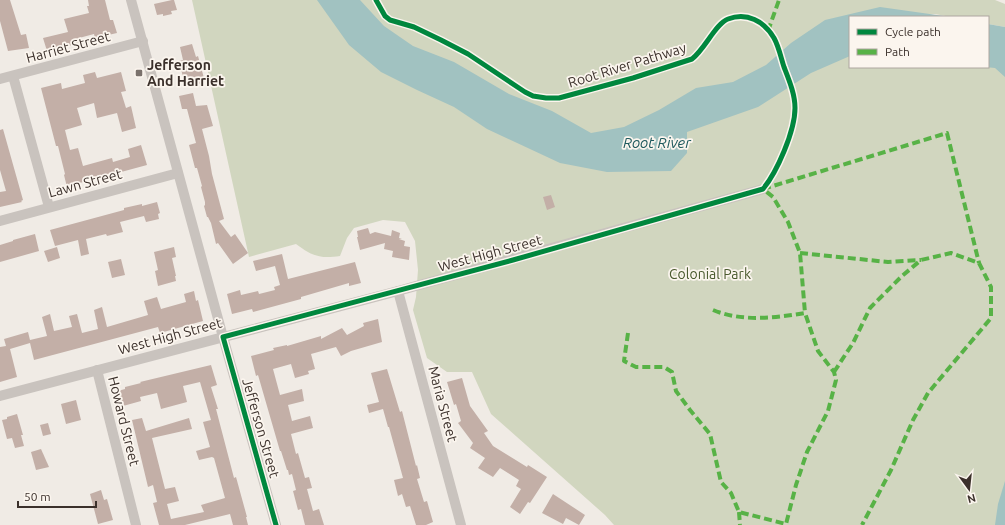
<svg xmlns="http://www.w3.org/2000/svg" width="1005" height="525" font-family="Ubuntu,sans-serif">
  <rect width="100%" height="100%" fill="#f0ebe5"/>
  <path fill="#d1d6bf" d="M192 0H995L1005 4V27L988 24V17H951L935 14 850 17V67H988L1005 61V525H614L605 515 491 414 472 372H447L427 358 413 310 416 297 418 270 415 241 405 222 383 220 354 228 347 238 340 256C320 259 312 256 296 244L249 257Z"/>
  <g fill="#a1c2c1">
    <path d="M317 0H360L384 26 413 46 454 62 509 94 552 111 591 133 624 127 659 110 696 88 733 82 766 65 791 43 825 20 880 7 951 17H850V56L811 73 758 107 687 132V153L671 171 607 172 560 163 487 129 454 107 417 90 381 72 349 45Z"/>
    <path d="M988 24 1005 27V77L995 68 985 67H988Z"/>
    <path d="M1005 481V525H995L998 504Z"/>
  </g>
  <g fill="#c3afa7">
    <path d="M0 0H10L21 35 26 34 29 48 8 51 0 21Z"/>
    <path d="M88 0H105L110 20H113L117 33 95 38 94 34 79 38 80 43 47 51 43 38 68 32 64 19 89 13 87 6H89Z"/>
    <path d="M172 0H174L177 10 171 11 172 14 163 16V14L157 15 154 4Z"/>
    <path d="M192 44 196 57 198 56 205 82 189 87 186 77H183L179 61 183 60 180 47Z"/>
    <path d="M95 72 97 78 121 72 126 91 121 92 126 108 131 106 136 128 122 132 117 113 97 118 94 103 77 108 82 125 65 130 70 150 78 148 83 166 112 158 113 162 130 157 128 149 141 145 147 165 110 175 109 174 67 187 64 175 65 174 58 146H56L41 88 61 83 62 89 85 83 83 75Z"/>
    <path d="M193 93 196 106 207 105 213 126 202 129 209 156 212 174 224 219 219 221 231 237 235 234 248 253 233 264 218 243 216 244 211 223 208 217H207L204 206 205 205V202L201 187 202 186 197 168H195L189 145 196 143 187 109H182L179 96Z"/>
    <path d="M3 129 23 200 21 201 22 202 0 207V192L6 191 0 170V130Z"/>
    <path d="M551 195 555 207 547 210 543 197Z"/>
    <path d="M157 202 160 213 158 214 159 219 146 222 144 216 120 222 123 232 107 236 106 234 86 239 89 254 81 256 78 240 55 246 50 230 124 210V208L142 204V206Z"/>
    <path d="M368 228 370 234 375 232 391 236 392 230 400 233 399 238H402L399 239 405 241 404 246 410 247 409 260 392 257 393 251 384 249 385 243 360 250 357 237H358L357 231Z"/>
    <path d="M35 234 39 251 0 262V245L13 241V240Z"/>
    <path d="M57 247 60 258 48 262 44 251Z"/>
    <path d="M174 247 176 257 172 258 176 276H175L176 281 158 286 155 271 158 270 154 252Z"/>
    <path d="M282 254 288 279 355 262 361 283 349 286V283L301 297V299L253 312 252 309 232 314 227 294 240 290 241 295 258 291 259 294 275 290 274 287 280 285 275 266 256 271 253 261Z"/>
    <path d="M121 259 125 275 112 278 108 262Z"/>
    <path d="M194 291 196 301 198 300 203 321 160 333 158 327 34 360 30 343 10 349 17 377 0 382V347L6 346 4 339 28 332 30 340 47 336 42 317 50 314 54 331 72 327 69 316 77 314 82 333 98 329 94 310 102 307 107 327 148 315 144 301 157 297 161 309 186 302 184 294Z"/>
    <path d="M378 319 382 342 351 351 341 356 336 347 311 354 315 369 308 371 309 374 295 378 291 364 273 369 280 395 302 389 304 401 288 405 292 421 310 416 313 428 291 434 296 454 298 453 305 478 309 477 312 488 307 489 313 511 319 509 324 525H305L301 509 298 510 293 491 296 490 292 474 289 475 288 470H287L281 451H280L258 375 256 376 251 356 274 350 273 348 287 345V346L321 336V339L342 328 347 335 364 326 363 323Z"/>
    <path d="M211 365 217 385 211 387 218 409H216L234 478 236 477 247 517H246L248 525H233L230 514 185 525H159L153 503 157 502 153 485 148 487 132 420 142 418 146 431 189 418 192 429 152 438 165 489 175 487 179 501 167 504 171 519 204 512 201 505 225 498 214 458 212 457 199 460 196 451 210 447 203 422 211 420 200 382 183 386 187 402 161 409 157 393 140 397 141 401 123 406 118 391 125 389V387L141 383 140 382Z"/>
    <path d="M387 369 400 412 402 411 416 466 417 465 420 478 417 479 424 502 427 501 433 522 426 525H416L410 506 406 507 402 494 398 496 394 480 403 478 389 427H388L383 409 369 413 367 405 379 402 371 373Z"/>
    <path d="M462 378 470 406 488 431 484 433 493 446 527 467 528 465 547 477 530 503 528 502 520 514 510 507 521 489 516 486 519 480 500 468 493 477 478 468 485 458 470 448 473 443 458 423 461 421 456 404 454 405 447 382Z"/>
    <path d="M76 400 81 420 66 424 61 404Z"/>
    <path d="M17 414 23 435H21L24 446 15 448 12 438 7 439 2 420 7 419V417Z"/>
    <path d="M48 423 51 434 43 436 40 425Z"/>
    <path d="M41 449 49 467 36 470 31 452Z"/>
    <path d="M101 490 104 500 107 499 113 520 98 524 90 494Z"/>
    <path d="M553 494 585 515 579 525 566 518 563 524 542 513Z"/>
  </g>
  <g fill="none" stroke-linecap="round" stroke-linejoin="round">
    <g stroke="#c9c3be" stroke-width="10">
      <path d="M131 0 223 337 276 525"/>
      <path d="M13 76 49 207"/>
      <path d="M0 79 143 41"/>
      <path d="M0 221 178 173"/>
      <path d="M398 291 461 525"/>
      <path d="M97 370 136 525"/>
      <path d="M0 396 398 291 763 189"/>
    </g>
    <g stroke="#57b246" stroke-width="4" stroke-dasharray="8 4" stroke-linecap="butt">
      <path d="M768 31 779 0"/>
      <path d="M763 189 947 133 979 263"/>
      <path d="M800 253 888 262 921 260"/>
      <path d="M713 310C742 322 774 318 805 313L800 253 788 222 773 197 763 189"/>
      <path d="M628 333 624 361 636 367H664L672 372 676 391 690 410 710 434 721 482 731 493 739 512 786 524 796 485 807 452 828 411 836 380 834 372 818 351 805 313"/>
      <path d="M834 372 853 343 870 308 902 276 921 260 951 253 979 263 991 287V318L928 393 913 420 891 470 862 525"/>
      <path d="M739 512 740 525"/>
    </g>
    <defs>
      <path id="cycleway" d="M276 525 223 337 513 260 763 189C777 172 795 131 795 108 795 94 789 80 784 67 781 58 779 47 774 38 764 21 747 12 728 19 716 23 705 49 692 59L633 78 559 98H546L533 96 525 92 468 54 441 40 414 27 390 20 385 16 376 0"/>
    </defs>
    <use href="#cycleway" stroke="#fbf5ee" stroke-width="8"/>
    <use href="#cycleway" stroke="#00873e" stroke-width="5"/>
  </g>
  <rect fill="#7a716c" stroke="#fbf5ee" stroke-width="1.5" x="135" y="69" width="8" height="8" rx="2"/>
  <g text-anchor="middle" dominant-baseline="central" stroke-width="3.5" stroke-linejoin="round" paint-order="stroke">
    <g font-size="14" fill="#3b302b" stroke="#fbf5ee">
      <text transform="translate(68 47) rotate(-15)">Harriet Street</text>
      <text transform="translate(627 65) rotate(-17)">Root River Pathway</text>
      <text transform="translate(85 183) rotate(-15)">Lawn Street</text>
      <text transform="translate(490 253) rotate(-15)">West High Street</text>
      <text transform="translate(170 336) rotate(-15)">West High Street</text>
      <text transform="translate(443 404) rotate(75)">Maria Street</text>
      <text transform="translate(124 421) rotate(76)">Howard Street</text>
      <text transform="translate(261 428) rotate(74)">Jefferson Street</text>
    </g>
    <g font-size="14" font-weight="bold" fill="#3b302b" stroke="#fbf5ee" text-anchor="start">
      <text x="147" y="65">Jefferson<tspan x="147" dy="16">And Harriet</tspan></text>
    </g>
    <g font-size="14" fill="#4a5a2e" stroke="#fbf5ee">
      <text x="710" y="274">Colonial Park</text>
    </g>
    <g font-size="15" font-style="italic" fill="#1f5a5e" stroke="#fbf5ee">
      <text x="657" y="142">Root River</text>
    </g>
  </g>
  <rect x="849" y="16" width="140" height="52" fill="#fbf5ee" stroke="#aea6a0"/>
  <rect x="857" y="29" width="20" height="6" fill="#00873e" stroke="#aea6a0"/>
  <text x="885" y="36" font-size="12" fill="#3b302b">Cycle path</text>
  <rect x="857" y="49" width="20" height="6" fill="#57b246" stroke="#aea6a0"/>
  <text x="885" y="56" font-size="12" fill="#3b302b">Path</text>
  <g transform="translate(969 489) rotate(165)" stroke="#fbf5ee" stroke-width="3" paint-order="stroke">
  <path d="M0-3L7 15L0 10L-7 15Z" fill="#3b302b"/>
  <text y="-6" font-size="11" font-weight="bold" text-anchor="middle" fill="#3b302b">N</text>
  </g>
  <path d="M18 501v6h78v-6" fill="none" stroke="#3b302b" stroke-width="2"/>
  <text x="24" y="501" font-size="12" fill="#3b302b" stroke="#fbf5ee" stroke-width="3" paint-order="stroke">50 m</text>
</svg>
